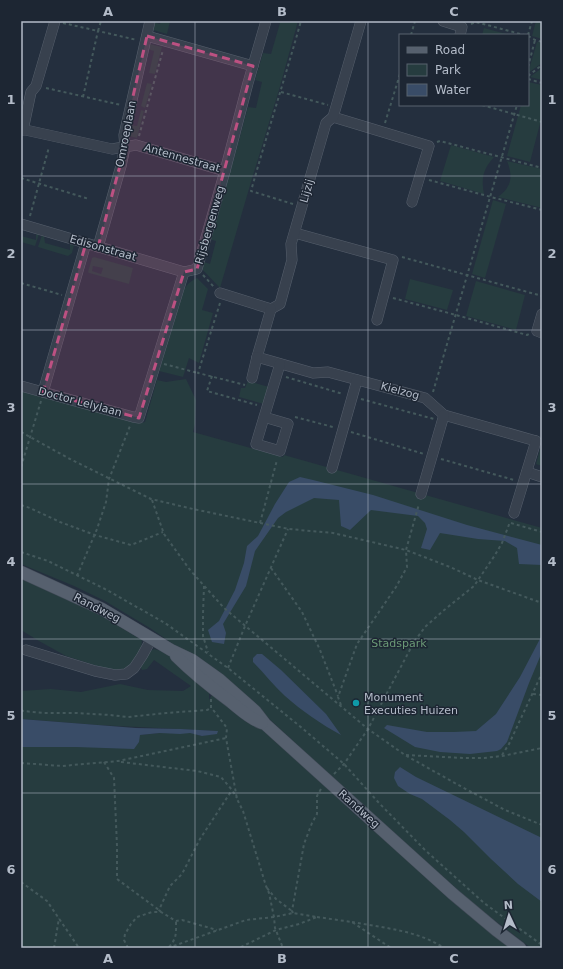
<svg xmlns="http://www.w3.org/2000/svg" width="563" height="969" font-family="'DejaVu Sans',sans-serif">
  <rect width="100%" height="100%" fill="#242f3e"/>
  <g fill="#263c3f" fill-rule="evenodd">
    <path d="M161 21H170L167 34 153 30V22L160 24Z"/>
    <path d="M276 21H298L279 90 251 182 220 288 202 269 204 262 210 264 216 241 209 239 233 162 248 107 256 108 262 82 255 80 263 53 271 54 280 23Z"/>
    <path d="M536 21H542V39L532 36Z"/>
    <path d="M484 28 510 35H482Z"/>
    <path d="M537 42 542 43V63L528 73Z"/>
    <path d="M150 44 162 47 155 74 149 73 154 51 147 49 148 46Z"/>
    <path d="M542 68V80L530 77Z"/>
    <path d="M528 82 542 85V116L530 162 507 156 521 105H528Z"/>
    <path d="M147 83 152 84 145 108 141 106Z"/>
    <path d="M141 110 144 111 137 138 129 136 128 132 130 125 137 126Z"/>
    <path d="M451 145 494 157C483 169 481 178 484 194L440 181Z"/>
    <path d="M507 161 542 169V208L498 197C512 187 513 176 507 161Z"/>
    <path d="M493 200 506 204 485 278 472 274Z"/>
    <path d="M37 234H39L35 246 21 242V236L36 240V235Z"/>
    <path d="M42 235 44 236 45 243 70 250V243L74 245 72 253 68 256 38 247Z"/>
    <path d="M94 257 133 268 129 284 89 273 88 272 92 258ZM93 266 103 268 101 274 92 271Z"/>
    <path d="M197 278 208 289 202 310 213 313 199 363 189 358 183 377 159 371 180 297C185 287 187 283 197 278Z"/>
    <path d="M410 279 453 290 447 310 405 299Z"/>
    <path d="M476 281 525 295 516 330 466 316Z"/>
    <path d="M186 379 196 400 195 424 193 432 283 457 284 455 542 528V948H531L476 906 424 860 379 819 324 771 303 750 264 714 219 676 150 628 105 601 74 586 21 564V389L141 423 145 422 157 380 166 382Z"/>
    <path d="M248 381 269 387 264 404 239 397 241 388H245Z"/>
    <path d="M541 446H542V466L536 464Z"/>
    <path d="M21 579 44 588 91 610 142 640 141 650 133 663 122 670H110L66 656 39 641 21 630Z"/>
    <path d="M154 649 165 652 210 689 209 694V700L214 691 267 731 329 787 350 810 462 907 511 948H21V747H76L140 735 160 733 190 732 202 736 217 731 98 725 21 719V691L51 689 81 692 120 684 148 690 183 691 191 686 154 660 147 669 142 670 140 666 149 652Z"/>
  </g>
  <g fill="#394c67">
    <path d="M300 477 313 480 373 495 467 525 542 545V565L519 564 517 548 505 541 478 539 440 533 430 550 421 548 427 529 425 523 418 516 371 510 350 530 341 526 339 500 314 498 286 512 278 518 255 551 246 586 223 624 226 633 224 644 212 642 208 630 219 621 235 590 244 563 247 546 258 536 275 504 289 482Z"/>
    <path d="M542 635V652L529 683 507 742 501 749 497 751 470 754 440 752 415 747 384 728 387 725 427 732H454L476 731 496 714 520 677Z"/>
    <path d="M257 654H262L281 670 326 714 341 735C321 724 302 711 285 696 274 686 264 673 253 662V658Z"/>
    <path d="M21 719 136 728 181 729 218 731 217 734 202 736 190 733 180 734 160 733 140 735 139 742 134 749 76 747H21Z"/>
    <path d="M400 767 416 777 542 838V902L518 884 491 859 464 832 450 820 422 799 410 794 398 786 394 778 395 772Z"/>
  </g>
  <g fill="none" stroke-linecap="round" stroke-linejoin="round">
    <defs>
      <g id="minor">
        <path d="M443 21 462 27 460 35"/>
        <path d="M147 36 253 66"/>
        <path d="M333 117 429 146 412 202"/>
        <path d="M21 129 112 149 136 145 225 171"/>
        <path d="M23 130 31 92 36 86 55 21"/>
        <path d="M21 224 184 272"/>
        <path d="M295 233 393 260 377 320"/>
        <path d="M98 247 121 166 125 147 124 135 150 21"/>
        <path d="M220 293 271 309 280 304 292 260 291 244 326 123 333 117 361 21"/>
        <path d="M271 309 257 357 313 373 328 372 425 398 444 415 536 441"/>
        <path d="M542 314 537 331 542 333"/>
        <path d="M252 378 257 357"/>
        <path d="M21 386 133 417 139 418 184 272 197 269 225 171 248 83 266 21"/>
        <path d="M43 392 86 243"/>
        <path d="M264 417 288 424 280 451 256 444 280 364"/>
        <path d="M332 468 357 380"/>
        <path d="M527 472 542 477"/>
        <path d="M421 494 444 415"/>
        <path d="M514 513 536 441"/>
        <path d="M26 650 95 671 115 675 126 674 134 668 142 656 152 638"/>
      </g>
      <g id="major">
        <path d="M21 572 102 609 171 650 192 660 220 680 255 711 265 724 453 894 496 930 520 948"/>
        <path d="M176 656C193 673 212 688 231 702 241 710 250 719 262 723"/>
      </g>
    </defs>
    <use href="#minor" stroke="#565f6c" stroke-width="11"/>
    <use href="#major" stroke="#414a57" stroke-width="13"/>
    <g stroke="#44595c" stroke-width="2" stroke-dasharray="3 3" stroke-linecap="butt">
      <path d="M63 23 98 31 101 21"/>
      <path d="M471 24 476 22 524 35"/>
      <path d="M411 35 415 21"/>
      <path d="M528 35 532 21"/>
      <path d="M528 36 535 40 542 42"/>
      <path d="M528 67 535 40"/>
      <path d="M528 76 542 65"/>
      <path d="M528 79 542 83"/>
      <path d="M46 88 121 105"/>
      <path d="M281 92 328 105"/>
      <path d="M83 97 98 31 137 40"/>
      <path d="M482 105 542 122"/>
      <path d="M385 123 400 74"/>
      <path d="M139 136 163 50"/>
      <path d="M437 142 440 141 542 168"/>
      <path d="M21 178 89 199"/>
      <path d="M429 180 491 197 542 210"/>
      <path d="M293 204 251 191C267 134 285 78 301 21"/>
      <path d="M30 216 49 147"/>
      <path d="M402 257 542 296"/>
      <path d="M203 275 214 287"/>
      <path d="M21 283 62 295"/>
      <path d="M393 298 456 315 527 335 529 334"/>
      <path d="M220 303 198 373 245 385"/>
      <path d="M164 364 198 373"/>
      <path d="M212 376 207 391 257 405"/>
      <path d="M286 377 343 394"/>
      <path d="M433 392 517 105"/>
      <path d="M361 399 434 419"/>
      <path d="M295 417 333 427"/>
      <path d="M21 432 70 459 151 499 193 509 289 529 333 533 406 550 450 567 478 580 542 603"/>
      <path d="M351 432 424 454"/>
      <path d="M441 459 514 480"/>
      <path d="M21 467 41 401"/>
      <path d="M152 500 164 534 190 570 224 608 368 729 405 755 462 787 505 810 542 825"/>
      <path d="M21 505 30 508 60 522 95 535 131 545 163 532"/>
      <path d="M260 523 277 460"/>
      <path d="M511 523 542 532"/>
      <path d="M21 552 48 561 105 589 165 623 228 668 302 728 344 764 379 803 425 850 484 903 542 945"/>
      <path d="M271 568 302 612 320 650 338 696"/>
      <path d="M77 576 97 529 106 502 109 479 130 426"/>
      <path d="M204 586 203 614V636L208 652"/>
      <path d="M228 668 245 626 288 529"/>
      <path d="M533 694 542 695"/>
      <path d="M211 699V708L214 711 227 728 226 738 237 799 243 811 266 886 269 893 274 917 275 928 283 948"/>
      <path d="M341 705 338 697 357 644 396 587 407 567 406 550 419 504"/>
      <path d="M21 710 23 711 44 713H76L110 715 128 717 166 713 207 710 211 708"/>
      <path d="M406 755 463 758H484L502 756 542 748"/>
      <path d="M502 755 509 744 542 673"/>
      <path d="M104 762 114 778 117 846V879L159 910"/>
      <path d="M121 762 197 771 221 777 232 790 237 798"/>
      <path d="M21 763 62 766 118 761 226 738"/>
      <path d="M334 774 344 764 368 729 414 642 425 627 443 611 474 586 495 555 502 543 510 522"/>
      <path d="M21 882 47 901 79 948"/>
      <path d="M267 888 276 899 292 911"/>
      <path d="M161 912 159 910 170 886 182 874 200 839 232 790"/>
      <path d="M293 913 292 911 304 844 312 823 317 814V796L321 789"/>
      <path d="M317 917 352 922 391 948"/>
      <path d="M352 922C383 928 417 930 444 948"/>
      <path d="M169 947C177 938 176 933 176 922"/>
      <path d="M54 948 59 918"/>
      <path d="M128 948 124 940 125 934 131 924 137 917 152 912H161L176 921 182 920 217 930"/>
      <path d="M168 948 246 920 274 917 293 913 317 917 299 924 276 930 239 948"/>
    </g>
    <use href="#minor" stroke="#38414e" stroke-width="10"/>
    <use href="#major" stroke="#56606e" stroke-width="12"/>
  </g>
  <path fill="#bd5182" fill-opacity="0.2" stroke="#bd5182" stroke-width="3" stroke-dasharray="8 5" stroke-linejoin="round" d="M147 36 253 66 197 269 184 272 139 418 43 392 86 243 98 247 125 147 124 135Z"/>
  <path fill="none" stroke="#b4bcc9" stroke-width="1" stroke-opacity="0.55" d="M195 21V948M368 21V948M21 176H542M21 330H542M21 484H542M21 639H542M21 793H542"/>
  <circle fill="#0f9aa8" stroke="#1d2633" stroke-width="1.5" cx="356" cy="703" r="4"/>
  <g text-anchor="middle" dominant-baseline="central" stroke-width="3" stroke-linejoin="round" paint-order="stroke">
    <g font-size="11" fill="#b4bcc9" stroke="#1d2633">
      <text transform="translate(126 134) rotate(-79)">Omroeplaan</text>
      <text transform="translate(182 158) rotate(16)">Antennestraat</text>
      <text transform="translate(307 191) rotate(-74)">Lijzij</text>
      <text transform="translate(210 225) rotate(-74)">Rijsbergenweg</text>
      <text transform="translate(103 248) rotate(16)">Edisonstraat</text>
      <text transform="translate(400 391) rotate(15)">Kielzog</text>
      <text transform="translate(80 402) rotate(15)">Doctor Lelylaan</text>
      <text transform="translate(97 608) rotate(27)">Randweg</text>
      <text transform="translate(359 809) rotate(42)">Randweg</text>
    </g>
    <g font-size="11" fill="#6b9a76" stroke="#1d2633">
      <text x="399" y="643">Stadspark</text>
    </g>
    <g font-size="11" fill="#b4bcc9" stroke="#1d2633" text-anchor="start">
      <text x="364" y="697">Monument<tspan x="364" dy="13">Executies Huizen</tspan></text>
    </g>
  </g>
  <rect width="563" height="969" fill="none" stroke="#1d2633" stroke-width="44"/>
  <rect x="399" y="34" width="130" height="72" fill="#1d2633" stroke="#59626f"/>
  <rect x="407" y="47" width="20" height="6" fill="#56606e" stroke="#59626f"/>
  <text x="435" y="54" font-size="12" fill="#b4bcc9">Road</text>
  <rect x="407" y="64" width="20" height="12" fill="#263c3f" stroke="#59626f"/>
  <text x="435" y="74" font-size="12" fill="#b4bcc9">Park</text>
  <rect x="407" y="84" width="20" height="12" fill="#394c67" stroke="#59626f"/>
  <text x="435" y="94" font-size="12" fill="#b4bcc9">Water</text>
  <g transform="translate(509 915) rotate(356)" stroke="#1d2633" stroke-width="3" paint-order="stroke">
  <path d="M0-3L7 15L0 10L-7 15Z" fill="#b4bcc9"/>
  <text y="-6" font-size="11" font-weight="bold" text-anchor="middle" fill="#b4bcc9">N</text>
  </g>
  <rect x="22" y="22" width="519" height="925" fill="none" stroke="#b4bcc9" stroke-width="1.5"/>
  <g font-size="13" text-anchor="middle" font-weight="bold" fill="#b4bcc9">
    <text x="108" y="16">A</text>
    <text x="282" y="16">B</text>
    <text x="454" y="16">C</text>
    <text x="11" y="104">1</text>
    <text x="552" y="104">1</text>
    <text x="11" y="258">2</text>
    <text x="552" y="258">2</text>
    <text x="11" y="412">3</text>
    <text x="552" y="412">3</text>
    <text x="11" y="566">4</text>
    <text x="552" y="566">4</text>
    <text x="11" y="720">5</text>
    <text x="552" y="720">5</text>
    <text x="11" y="874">6</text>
    <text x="552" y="874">6</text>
    <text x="108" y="963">A</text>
    <text x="282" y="963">B</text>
    <text x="454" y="963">C</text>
  </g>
</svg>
